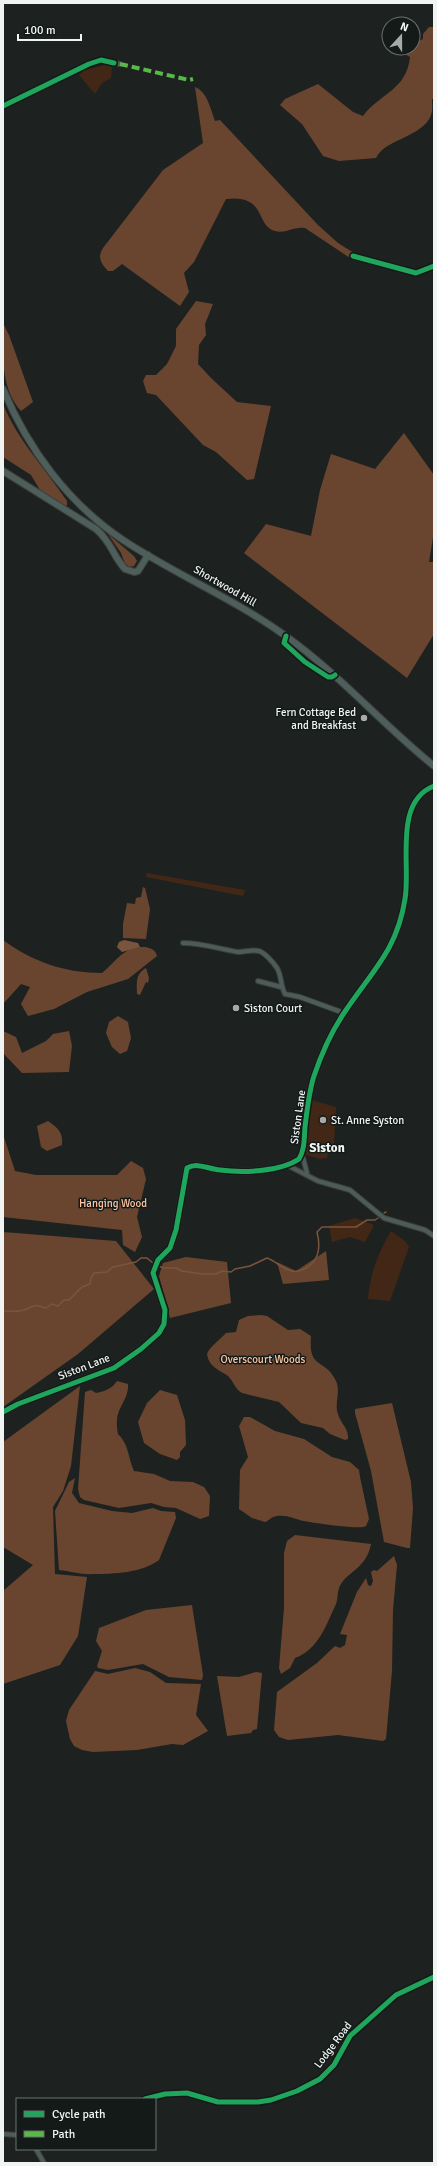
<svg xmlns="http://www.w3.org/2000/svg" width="437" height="2166" font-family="Signika,sans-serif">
  <rect width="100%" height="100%" fill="#1d2220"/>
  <g fill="#422716">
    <path d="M108 64 112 66 111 78 102 83 95 94 79 75 85 70Z"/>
    <path d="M147 873 245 890 243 896 146 877Z"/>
    <path d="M311 1100 336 1107 334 1146 329 1147 327 1158 320 1159 306 1155 307 1128Z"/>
    <path d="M355 1218 374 1225 365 1242 350 1237 332 1242 329 1226Z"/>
    <path d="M391 1231 405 1241 409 1247 390 1301 368 1299C370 1274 378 1253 391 1231Z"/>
  </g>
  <g fill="#694530">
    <path d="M429 27H434V99H432C432 104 433 110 431 115 423 137 385 139 376 158L339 161 323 156 302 124 280 105 285 99 318 84 353 112 363 116C379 94 407 90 410 57L403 53 408 48H413V44L423 39V34Z"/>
    <path d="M195 87C207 91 211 110 215 121L220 120 318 225 338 243 354 253 350 258 305 228C293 226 286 234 275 231 255 226 267 194 226 199L194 262 184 273 189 292 180 306 122 264 113 271H108C101 263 97 258 103 248L163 170 203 143Z"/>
    <path d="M196 301 213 304 205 324 206 335 199 345 198 364 211 378 237 402 271 406 254 479 247 480 216 452 203 445 156 395 147 393 143 381 146 375H156L167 364 176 346V329Z"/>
    <path d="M3 323 9 335 33 402 21 411C0 388 3 353 3 323Z"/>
    <path d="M3 404C18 441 45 468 67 501V505L65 508 43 495 31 475 3 457Z"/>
    <path d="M404 433 434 475V531L429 562H434V634L407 678 244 553 266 524 311 536 320 490 331 454 375 469Z"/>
    <path d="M108 534 134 556 137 561 134 566 130 567 125 564 121 553Z"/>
    <path d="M143 887 145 888 150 909 146 939 123 938V924L127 903 135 904 136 898 141 897Z"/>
    <path d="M3 940C33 962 65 973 102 973 110 967 116 958 124 953 133 946 154 943 157 956L128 979 87 992 54 1009 28 1016 21 1004 30 987 21 984 3 1004Z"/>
    <path d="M146 968 149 978 148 983 146 982 140 995 137 994C137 983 135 974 146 968Z"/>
    <path d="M118 1016 128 1022 131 1038 127 1051 120 1054 112 1047 106 1033 109 1022Z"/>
    <path d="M3 1031 16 1037 22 1053 46 1041 53 1034 69 1031 72 1046 69 1072 22 1073 3 1053Z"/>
    <path d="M48 1121C58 1128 63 1132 62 1145L47 1151 41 1147 37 1126Z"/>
    <path d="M3 1134 15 1171 36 1175H117L131 1161 143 1168 146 1179 137 1217 142 1237 135 1252 123 1245 122 1230 3 1217Z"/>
    <path d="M3 1232 116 1241 154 1289 78 1354 3 1407Z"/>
    <path d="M326 1251 329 1280 283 1284 277 1262 296 1271Z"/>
    <path d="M186 1257 227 1262 231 1303 170 1318 159 1276 163 1263Z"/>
    <path d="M261 1315 267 1316 288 1330 300 1329 311 1336C308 1371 325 1357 336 1381 341 1392 334 1403 338 1414 340 1423 349 1428 348 1439L345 1440 330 1434 323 1428 301 1423 279 1402 242 1393C235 1389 234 1382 228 1376 218 1369 209 1367 207 1354 210 1346 220 1340 226 1333L236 1332 239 1320 248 1316Z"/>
    <path d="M117 1381 128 1384C129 1396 121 1404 118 1414 116 1421 117 1428 118 1434 129 1444 128 1458 134 1471L154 1474 170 1481 193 1482 204 1487 210 1496 209 1516 200 1519 176 1508 164 1507 151 1503 119 1508 84 1500 80 1497 78 1489 85 1392 91 1390 96 1393C105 1391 112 1389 117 1381Z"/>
    <path d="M80 1386 71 1466 63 1491 53 1507 55 1574 87 1577 78 1636 60 1665 3 1684V1591L33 1565 3 1547V1442Z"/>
    <path d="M160 1390 177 1395 185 1420 186 1445 180 1452V1457L177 1460 160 1454 144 1443 138 1422 147 1403Z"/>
    <path d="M392 1403 411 1482 413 1508 410 1548H407L384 1542 371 1471 355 1413V1409Z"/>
    <path d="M244 1417H250L275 1431 304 1439 332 1457 350 1462 359 1470 360 1477 369 1519 366 1526C361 1530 314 1523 304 1521 294 1519 284 1513 273 1517 271 1518 268 1521 265 1522L252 1518 239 1509 240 1470 248 1457 239 1426Z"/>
    <path d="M75 1478 72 1493 79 1503 112 1511 132 1513 153 1508 161 1511 175 1512 176 1518 159 1560C142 1573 113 1574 93 1574 82 1575 70 1571 59 1570L55 1511 69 1482Z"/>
    <path d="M295 1535 371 1544C366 1570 346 1571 339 1588 337 1593 338 1599 336 1604 326 1625 319 1649 295 1658L290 1668 281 1674 279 1668 284 1608V1553L287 1541Z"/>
    <path d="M394 1556 397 1565 393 1610 392 1671 386 1739 383 1741 338 1735 288 1740 279 1737 274 1730 277 1692 317 1663 335 1646 340 1648 345 1645 347 1635 340 1634 357 1592 366 1578 368 1585 371 1586 373 1581 371 1572 374 1570 377 1571Z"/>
    <path d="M192 1605 203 1675 202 1680 169 1677 143 1664 108 1670 98 1668 97 1666 102 1651 96 1641 99 1628 146 1610Z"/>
    <path d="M135 1668 150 1672 166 1683 201 1684 196 1715 208 1731 183 1745 172 1744 137 1750 93 1752 82 1750 74 1746 70 1739 66 1721 69 1710 95 1671 108 1674Z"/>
    <path d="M256 1672 262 1673 257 1729 253 1730 251 1733 227 1736 217 1676 239 1677Z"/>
  </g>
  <path fill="#7b543d" d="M124 940 138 943 140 947 122 952 117 947 119 942Z"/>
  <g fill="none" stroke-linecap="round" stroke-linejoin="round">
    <g stroke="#7b543d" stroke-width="1.5">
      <path d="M384 1213 386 1212"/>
      <path d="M158 1266 164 1268H176L182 1271 202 1274H216L222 1271 231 1272 235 1269 250 1266 267 1258C276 1261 282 1269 292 1271 296 1272 300 1271 304 1269 319 1262 321 1248 317 1232L322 1227H356L367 1220H375L378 1218"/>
      <path d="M3 1311C9 1311 18 1312 24 1310 35 1306 33 1303 46 1308L52 1304 58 1306 64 1300H69L82 1287 90 1284 91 1278 94 1273 107 1272 113 1267 136 1262 141 1258H147L154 1264"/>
    </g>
    <defs>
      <g id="street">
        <path d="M3 106 89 64 101 60 120 64"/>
        <path d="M353 256 416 273 434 266"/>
        <path d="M286 636 284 643 305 662 328 677 334 675"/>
        <path d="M183 943C202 943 219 949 238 952 245 952 252 949 259 951 265 953 273 962 277 968 282 976 280 985 285 994L300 997 344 1013"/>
        <path d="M258 981 281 987"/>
        <path d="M302 1154 307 1173"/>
        <path d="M287 1165 318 1181 350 1190 384 1218 425 1230 434 1236"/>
        <path d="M145 2099 165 2094 187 2093 218 2102H258L271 2100 297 2091 320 2079 334 2065 350 2036 396 1995 434 1977"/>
        <path d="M3 2134 17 2135"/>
        <path d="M36 2149 44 2163"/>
      </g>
      <g id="secondary">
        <path d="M3 389C28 449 68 503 123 540 176 575 235 599 287 637 340 675 383 725 434 766"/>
        <path d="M3 471 96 529C113 544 112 555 125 569L134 572 138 571 148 555"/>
        <path d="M3 1412 18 1404 114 1368 141 1349 159 1333 164 1324 165 1310 153 1273 158 1260 170 1248 176 1230 187 1168C198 1162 208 1169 220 1170 242 1173 280 1172 299 1159 305 1149 304 1138 305 1127 307 1111 309 1091 314 1076 321 1055 332 1031 344 1013 371 972 397 951 405 899 411 865 393 802 434 786"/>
      </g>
    </defs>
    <use href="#street" stroke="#3b3f3e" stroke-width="6"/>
    <use href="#secondary" stroke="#3b3f3e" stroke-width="8"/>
    <use href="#street" stroke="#4d5c59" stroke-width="4"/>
    <use href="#secondary" stroke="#4d5e5b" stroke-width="6"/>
    <path stroke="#58b947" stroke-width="4" stroke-dasharray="8 4" stroke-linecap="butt" d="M120 64 189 80 193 79"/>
    <defs>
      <g id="cycleway">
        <path d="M3 106 89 64 101 60 114 63"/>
        <path d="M353 256 416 273 434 266"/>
        <path d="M286 636 284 643 305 662 328 677H332L335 675"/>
        <path d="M3 1412 18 1404 114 1368 141 1349 159 1333 164 1324 165 1310 153 1273 158 1260 170 1248 176 1230 187 1168C198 1162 208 1169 220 1170 242 1173 280 1172 299 1159 305 1149 304 1138 305 1127 307 1111 309 1091 314 1076 321 1055 332 1031 344 1013 371 972 397 951 405 899 411 865 393 802 434 786"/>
        <path d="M145 2099 165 2094 187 2093 218 2102H258L271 2100 297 2091 320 2079 334 2065 350 2036 396 1995 434 1977"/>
      </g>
    </defs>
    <use href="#cycleway" stroke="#131a18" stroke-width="8"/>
    <use href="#cycleway" stroke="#20a55d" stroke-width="5"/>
  </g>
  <g fill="#a6abaa" stroke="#131a18" stroke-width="1.5">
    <circle cx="364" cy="718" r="4"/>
    <circle cx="236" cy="1008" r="4"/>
    <circle cx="323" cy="1120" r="4"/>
  </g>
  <g text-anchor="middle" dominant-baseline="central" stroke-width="3" stroke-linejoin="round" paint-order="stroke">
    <g font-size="11" fill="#f0f5f4" stroke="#131a18">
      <text transform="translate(225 586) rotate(30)">Shortwood Hill</text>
      <text transform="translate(298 1117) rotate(-82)">Siston Lane</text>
      <text transform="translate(84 1367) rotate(-21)">Siston Lane</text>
      <text transform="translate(333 2045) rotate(-53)">Lodge Road</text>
    </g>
    <g font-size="11" fill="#f0f5f4" stroke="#131a18" text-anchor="start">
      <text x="356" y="712" text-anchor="end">Fern Cottage Bed<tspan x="356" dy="13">and Breakfast</tspan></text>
      <text x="244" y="1008">Siston Court</text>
      <text x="331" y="1120">St. Anne Syston</text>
    </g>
    <g font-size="11" fill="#ffc6a5" stroke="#131a18">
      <text x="113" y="1203">Hanging Wood</text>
      <text x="263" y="1359">Overscourt Woods</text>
    </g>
    <g font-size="13" font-weight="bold" fill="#f0f5f4" stroke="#131a18">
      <text x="327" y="1148">Siston</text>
    </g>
  </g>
  <rect width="437" height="2166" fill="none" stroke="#f0f5f4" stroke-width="8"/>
  <rect x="16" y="2098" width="140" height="52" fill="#131a18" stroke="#6b7270"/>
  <rect x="24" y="2111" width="20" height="6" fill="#20a55d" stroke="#6b7270"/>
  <text x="52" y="2118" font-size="12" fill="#f0f5f4">Cycle path</text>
  <rect x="24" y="2131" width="20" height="6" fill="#58b947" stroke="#6b7270"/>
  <text x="52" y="2138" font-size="12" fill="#f0f5f4">Path</text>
  <g transform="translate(401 36) rotate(21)"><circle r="19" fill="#131a18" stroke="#6b7270"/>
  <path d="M0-3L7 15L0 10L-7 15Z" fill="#a6abaa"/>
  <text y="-6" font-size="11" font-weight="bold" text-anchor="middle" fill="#f0f5f4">N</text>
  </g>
  <path d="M18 34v6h63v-6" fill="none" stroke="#f0f5f4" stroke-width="2"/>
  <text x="24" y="34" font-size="12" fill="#f0f5f4" stroke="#131a18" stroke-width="3" paint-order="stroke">100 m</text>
</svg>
